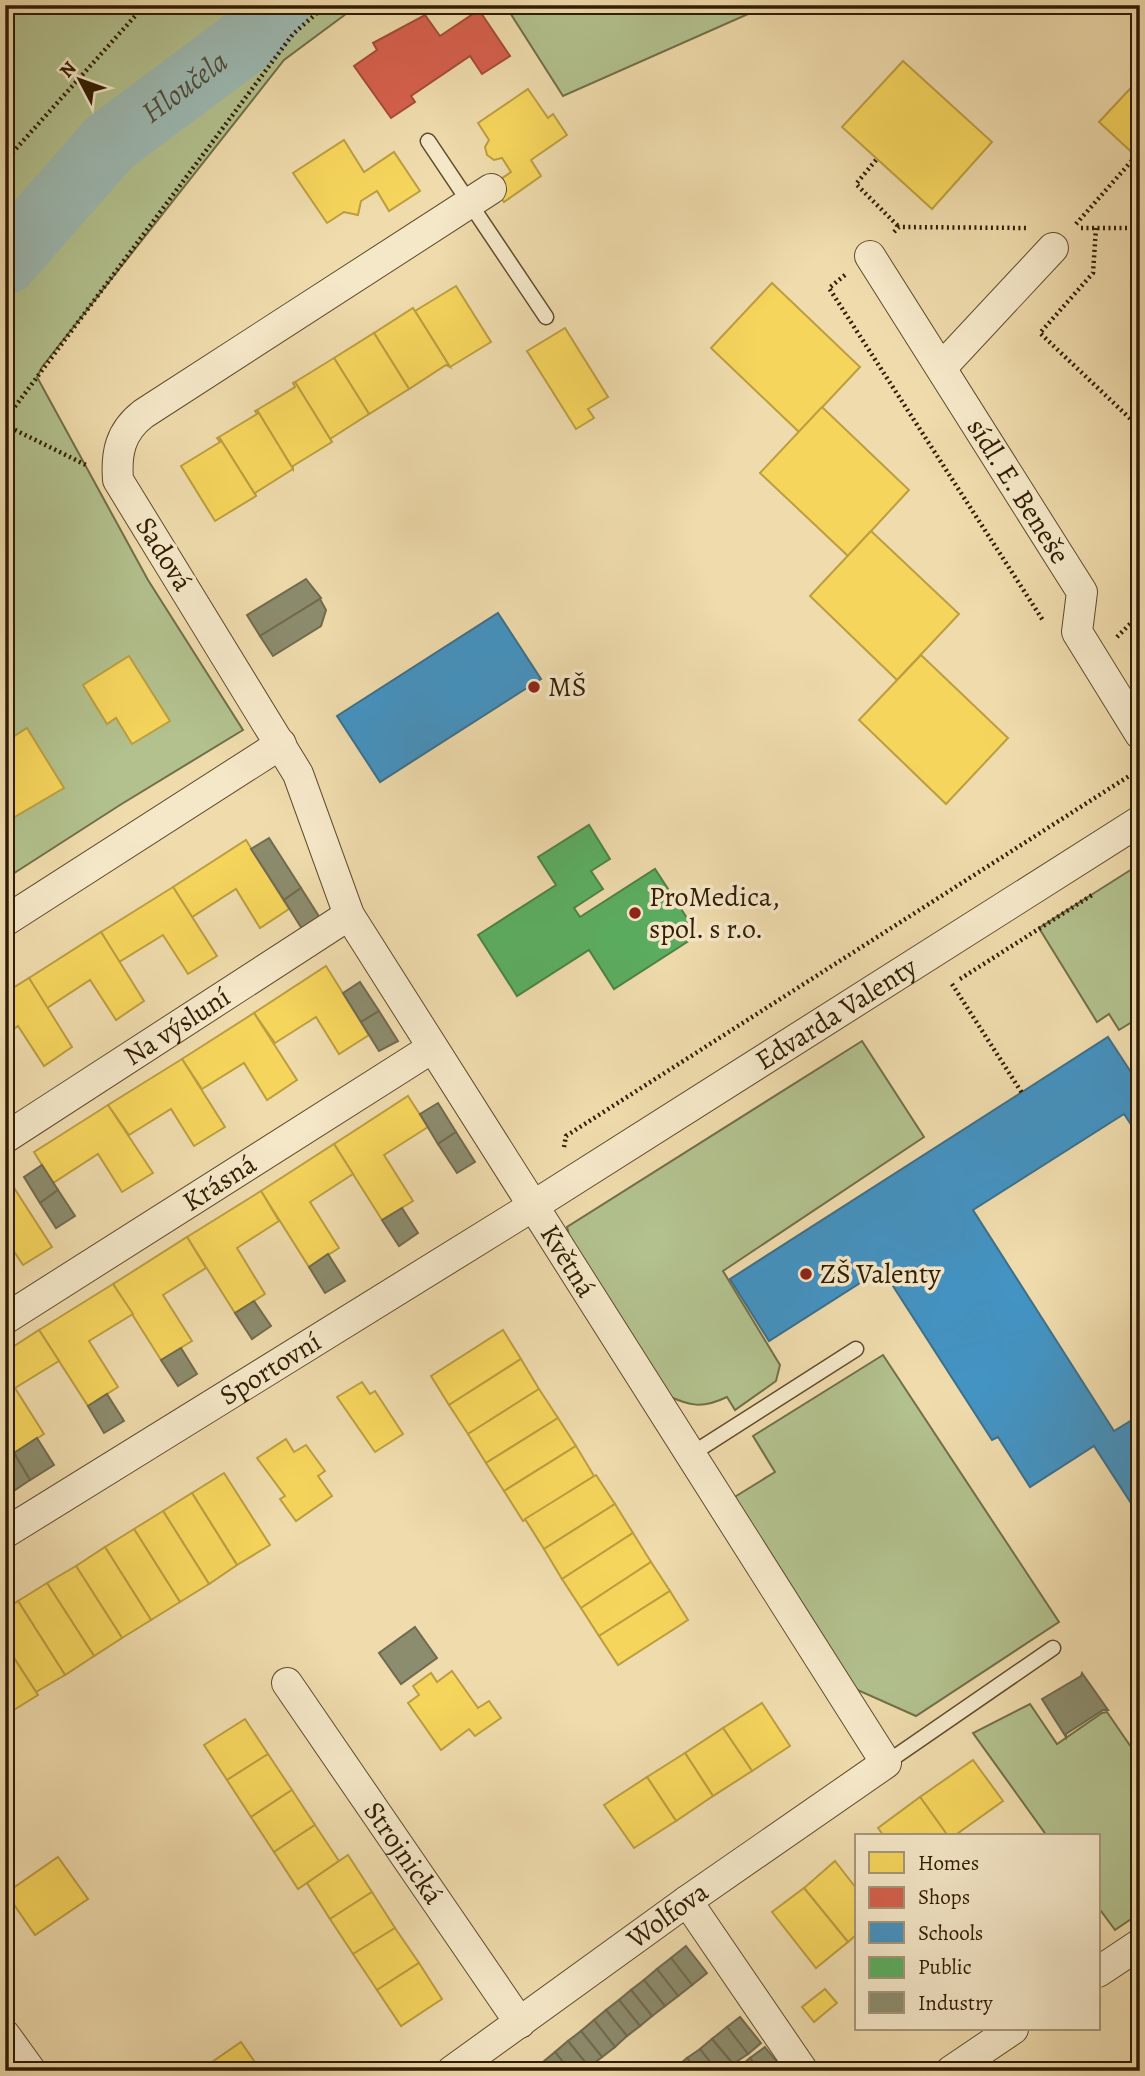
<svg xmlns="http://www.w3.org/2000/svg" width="1145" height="2076" font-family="Alegreya,serif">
  <rect width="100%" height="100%" fill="#efdbac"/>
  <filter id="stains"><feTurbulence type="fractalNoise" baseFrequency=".00286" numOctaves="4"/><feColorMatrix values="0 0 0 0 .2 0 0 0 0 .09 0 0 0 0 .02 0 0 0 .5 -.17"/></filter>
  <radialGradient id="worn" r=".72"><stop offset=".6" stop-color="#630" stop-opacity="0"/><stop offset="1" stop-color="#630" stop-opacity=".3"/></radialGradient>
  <g fill="#b2c18e" stroke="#726f48" stroke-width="2">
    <path d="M5 5H358L284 60 42 367 37 377 148 580 243 730 120 805 5 879Z"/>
    <path d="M505 5H820L757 10 563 96Z"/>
    <path d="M1140 864V1017L1119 1030 1109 1014 1097 1022 1039 928Z"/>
    <path d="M862 1041 924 1137 723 1271 780 1365 776 1381 735 1410 727 1397C702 1409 690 1406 666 1395L575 1258 567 1227Z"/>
    <path d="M883 1355 1059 1622 916 1716 853 1688 733 1498 775 1472 753 1436Z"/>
    <path d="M1030 1704 1057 1744 1102 1713 1107 1712 1140 1760V1913L1115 1930 1098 1907V1836H1047L973 1733Z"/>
  </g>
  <g fill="#f6d55c" stroke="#bb9e41" stroke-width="2">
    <path d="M903 61 992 142 932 209 842 127Z"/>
    <path d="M1140 78V160L1099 122Z"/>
    <path d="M528 89 548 118 553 114 567 135 531 160 541 176 504 202 492 185 511 172 502 158 494 160 487 155 485 147 489 140 478 123Z"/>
    <path d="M344 140 364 172 394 152 420 191 389 211 377 191 361 201 358 215 344 212 327 223 293 173Z"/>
    <path d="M772 283 860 367 799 432 711 348Z"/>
    <path d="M456 286 491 342 450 367 415 311Z"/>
    <path d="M413 308 450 367 446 365 409 389 374 333Z"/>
    <path d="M565 328 608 397 588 409 594 418 576 429 527 351Z"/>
    <path d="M374 333 409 389 369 414 334 358Z"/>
    <path d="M334 358 369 414 330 439 332 442 295 382Z"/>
    <path d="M295 382 332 442 293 466V469L257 410 295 387 293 383Z"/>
    <path d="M822 407 909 490 848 556 760 473Z"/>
    <path d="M257 410 293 469 255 493 256 496 219 437 257 414 255 411Z"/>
    <path d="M219 437 256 496 215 521 181 466 220 442 217 438Z"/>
    <path d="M871 531 959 614 897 680 810 596Z"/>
    <path d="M921 655 1008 738 946 804 859 720Z"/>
    <path d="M129 656 170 721 132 744 116 718 107 724 83 685Z"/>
    <path d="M27 728 64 788 6 822 5 742Z"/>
    <path d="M246 840 289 909 260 928 236 889 192 917 173 887Z"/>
    <path d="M173 887 217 956 188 974 163 935 119 962 101 932Z"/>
    <path d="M101 932 144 1001 116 1020 90 980 47 1008 29 978Z"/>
    <path d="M326 966 369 1035 339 1054 316 1017 275 1043 254 1013Z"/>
    <path d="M29 978 72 1047 44 1066 18 1026 5 1035V993Z"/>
    <path d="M254 1013 297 1080 267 1100 244 1063 202 1089 182 1059Z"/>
    <path d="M182 1059 225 1127 194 1146 171 1109 129 1135 108 1105Z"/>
    <path d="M408 1096 428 1127 384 1155 413 1201 382 1220 334 1144Z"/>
    <path d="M108 1105 153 1173 122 1192 98 1154 53 1183 34 1152Z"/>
    <path d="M334 1144 353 1174 310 1202 339 1248 309 1267 261 1191Z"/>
    <path d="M9 1180 52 1247 23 1265 5 1238V1182Z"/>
    <path d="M261 1191 279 1221 237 1248 265 1294 235 1313 187 1237Z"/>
    <path d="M187 1237 206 1268 163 1295 192 1341 161 1360 113 1284Z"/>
    <path d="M113 1284 133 1314 89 1341 118 1387 88 1406 39 1330Z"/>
    <path d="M39 1330 59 1361 15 1388 44 1434 14 1453 5 1440V1352Z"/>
    <path d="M503 1330 521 1359 449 1405 431 1376Z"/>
    <path d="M521 1359 539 1389 468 1434 449 1405Z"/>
    <path d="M362 1382 370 1394 375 1391 403 1434 375 1452 337 1397Z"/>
    <path d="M539 1389 558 1418 486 1463 468 1434Z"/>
    <path d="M558 1418 576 1446 504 1491 486 1463Z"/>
    <path d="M286 1439 294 1452 306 1445 325 1471 318 1476 332 1496 296 1521 280 1499 285 1496 257 1458Z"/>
    <path d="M576 1446 594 1476 523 1521 504 1491Z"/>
    <path d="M224 1473 270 1545 237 1565 192 1493Z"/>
    <path d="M596 1475 615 1504 544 1549 525 1519Z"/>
    <path d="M192 1493 237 1565 209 1584 163 1511Z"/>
    <path d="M615 1504 633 1533 562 1579 544 1549Z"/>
    <path d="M163 1511 209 1584 180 1602 134 1529Z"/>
    <path d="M134 1529 180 1602 151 1620 105 1547Z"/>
    <path d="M633 1533 651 1562 581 1608 562 1579Z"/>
    <path d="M105 1547 151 1620 122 1638 76 1566Z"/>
    <path d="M651 1562 670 1591 599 1636 581 1608Z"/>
    <path d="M76 1566 122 1638 94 1656 47 1583Z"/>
    <path d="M47 1583 94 1656 65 1675 18 1601Z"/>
    <path d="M670 1591 688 1620 618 1665 599 1636Z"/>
    <path d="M18 1601 65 1675 36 1692 5 1644V1610Z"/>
    <path d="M5 1644 38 1695 9 1713 5 1707Z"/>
    <path d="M452 1671 478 1708 489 1701 501 1718 475 1736 469 1729 441 1750 408 1703 419 1695 413 1686 431 1673 437 1682Z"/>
    <path d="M762 1703 790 1746 752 1771 723 1728Z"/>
    <path d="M245 1719 268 1754 227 1780 204 1745Z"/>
    <path d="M723 1728 752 1771 713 1796 685 1753Z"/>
    <path d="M685 1753 713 1796 676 1821 647 1777Z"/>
    <path d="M268 1754 292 1790 251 1817 227 1780Z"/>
    <path d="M973 1760 1003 1801 954 1836H948L920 1797Z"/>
    <path d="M647 1777 676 1821 634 1848 604 1805Z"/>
    <path d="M292 1790 315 1825 274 1852 251 1817Z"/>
    <path d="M920 1797 948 1836H884L878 1828Z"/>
    <path d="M315 1825 339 1861 298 1889 274 1852Z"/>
    <path d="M348 1855 372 1892 330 1919 307 1883Z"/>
    <path d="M58 1857 88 1899 35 1935 6 1893Z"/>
    <path d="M835 1861 856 1888V1935L848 1942 804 1888Z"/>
    <path d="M804 1888 848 1942 816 1968 772 1912Z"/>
    <path d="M372 1892 395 1928 353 1954 330 1919Z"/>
    <path d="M395 1928 419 1963 377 1990 353 1954Z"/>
    <path d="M419 1963 442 1999 401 2026 377 1990Z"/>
    <path d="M825 1989 837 2003 814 2022 802 2007Z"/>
    <path d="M241 2042 261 2071H199Z"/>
  </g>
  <path fill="#d6604d" stroke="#a44c37" stroke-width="2" d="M479 10 510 56 482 74 470 56 411 96 415 102 391 118 354 66 377 50 373 43 425 15 440 36Z"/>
  <g fill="#4393c3" stroke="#3e7089" stroke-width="2">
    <path d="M498 613 541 679 380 782 337 716Z"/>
    <path d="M1108 1037 1140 1086V1138L1124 1114 973 1210 1114 1431 1140 1415V1517L1094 1446 1030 1487 998 1437 992 1440 882 1269 769 1341 730 1279Z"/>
  </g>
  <path fill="#5aae61" stroke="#4e8245" stroke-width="2" d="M589 825 610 859 591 871 603 889 574 908 580 917 655 869 698 935 614 989 589 950 517 996 478 935 556 885 538 857Z"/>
  <g fill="#8c8c6e" stroke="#716b4e" stroke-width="2">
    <path d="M306 579 321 598 260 636 247 615Z"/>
    <path d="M320 599 326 610 321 626 273 656 260 636Z"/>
    <path d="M269 838 301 888 284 900 251 849Z"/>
    <path d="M301 888 320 918 302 929 284 900Z"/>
    <path d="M360 982 379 1011 361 1022 343 993Z"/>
    <path d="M379 1011 398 1041 379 1051 361 1022Z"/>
    <path d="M438 1103 456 1132 438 1144 420 1114Z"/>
    <path d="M456 1132 475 1162 457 1173 438 1144Z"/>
    <path d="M42 1165 58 1190 40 1203 24 1177Z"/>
    <path d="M58 1190 75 1216 56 1228 40 1203Z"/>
    <path d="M402 1208 418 1233 399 1246 382 1220Z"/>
    <path d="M328 1254 345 1281 325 1293 309 1267Z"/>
    <path d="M254 1301 271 1326 252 1339 235 1313Z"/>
    <path d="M181 1348 197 1374 178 1386 161 1360Z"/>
    <path d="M107 1394 124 1421 104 1433 88 1406Z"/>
    <path d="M37 1438 54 1465 30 1480 14 1453Z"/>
    <path d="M14 1453 30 1480 12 1492 5 1481V1459Z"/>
    <path d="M415 1627 437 1658 401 1684 379 1653Z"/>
    <path d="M1082 1673 1108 1710H1103L1066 1734V1737L1042 1699 1081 1676Z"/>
    <path d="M686 1946 707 1973 692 1985 671 1958Z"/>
    <path d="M671 1958 692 1985 678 1996 657 1969Z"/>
    <path d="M657 1969 678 1996 665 2006 644 1980Z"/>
    <path d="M644 1980 665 2006 652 2016 631 1990Z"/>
    <path d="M631 1990 652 2016 640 2026 619 2000Z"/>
    <path d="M619 2000 640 2026 627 2036 606 2010Z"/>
    <path d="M606 2010 627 2036 615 2047 594 2020Z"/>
    <path d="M740 2017 761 2043 748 2054 727 2027Z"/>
    <path d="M594 2020 615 2047 602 2057 581 2031Z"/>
    <path d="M727 2027 748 2054 733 2064 712 2039Z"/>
    <path d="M581 2031 602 2057 589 2067 568 2041Z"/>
    <path d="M712 2039 733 2064 725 2071H717L700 2049Z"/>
    <path d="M568 2041 589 2067 584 2071H570L555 2052Z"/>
    <path d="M765 2047 784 2071H760L750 2058Z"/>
    <path d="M700 2049 717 2071H697L687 2058Z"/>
    <path d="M555 2052 570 2071H550L543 2062Z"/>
    <path d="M687 2058 697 2071H675L674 2069Z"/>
    <path d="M750 2058 760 2071H738L737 2069Z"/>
  </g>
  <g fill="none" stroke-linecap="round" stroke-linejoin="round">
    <path stroke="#9cb9b2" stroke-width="66" id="s1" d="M5 262 109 143 251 37 278 5"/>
    <defs>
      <g id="service">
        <path d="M428 141 546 317"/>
        <path d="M690 1455 856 1349"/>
        <path d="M886 1763 1053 1648"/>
      </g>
      <g id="minor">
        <path id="s2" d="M870 256 1082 592 1077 632 1140 734"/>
        <path d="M942 367 1053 248"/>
        <path d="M5 921 281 744"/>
        <path id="s3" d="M5 1138 349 915"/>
        <path id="s4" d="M5 1319 432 1048"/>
        <path id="s5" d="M5 1533 533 1206 1140 821"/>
        <path id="s6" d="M287 1683 520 2023"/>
        <path d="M687 1901 803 2071"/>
        <path d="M1098 1972 1140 1944"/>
        <path d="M5 2035 31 2071"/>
        <path id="s7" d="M452 2071 687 1901 886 1763 349 915 298 774 118 480C116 453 120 432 143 414L491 189"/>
        <path d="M951 2071 1013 2029"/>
      </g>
    </defs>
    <use href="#service" stroke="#604c2d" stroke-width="17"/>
    <use href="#minor" stroke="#604c2d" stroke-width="32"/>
    <g stroke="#311d03" stroke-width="4.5" stroke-dasharray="2 3.5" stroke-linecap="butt">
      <path d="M876 160 856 184 899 227"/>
      <path d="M5 161 145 5"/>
      <path d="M1076 224 1136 156"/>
      <path d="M1081 228H1140"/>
      <path d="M1096 228 1093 273 1040 333 1140 428"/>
      <path d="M894 232 899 227 1026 228"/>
      <path d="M845 275 829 288 1044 622"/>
      <path d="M5 420 293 34 326 5"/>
      <path d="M5 425 86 465"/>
      <path d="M1117 637 1140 614"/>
      <path d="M960 979 1092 895"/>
      <path d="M952 984 1022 1093"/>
      <path d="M564 1147 566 1136 1140 769"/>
    </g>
    <use href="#service" stroke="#f5e8c9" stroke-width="14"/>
    <use href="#minor" stroke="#f5e8c9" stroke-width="30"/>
  </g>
  <g fill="#8f2418" stroke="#f5e8c9" stroke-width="2.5">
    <circle cx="534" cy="687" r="7"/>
    <circle cx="635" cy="913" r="7"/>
    <circle cx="806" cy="1274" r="7"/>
  </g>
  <g text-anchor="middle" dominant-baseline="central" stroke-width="7" stroke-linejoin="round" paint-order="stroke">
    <g font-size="28" fill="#311d03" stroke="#f5e8c9">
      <text stroke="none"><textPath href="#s2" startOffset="278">sídl. E. Beneše</textPath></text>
      <text transform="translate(164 554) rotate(58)">Sadová</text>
      <text stroke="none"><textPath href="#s5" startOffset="980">Edvarda Valenty</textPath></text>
      <text stroke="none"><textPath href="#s3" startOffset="205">Na výsluní</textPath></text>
      <text stroke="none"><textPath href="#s4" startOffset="254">Krásná</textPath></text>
      <text transform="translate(568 1261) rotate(58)">Květná</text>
      <text stroke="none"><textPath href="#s5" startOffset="312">Sportovní</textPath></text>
      <text stroke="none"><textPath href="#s6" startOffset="206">Strojnická</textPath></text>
      <text stroke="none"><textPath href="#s7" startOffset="266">Wolfova</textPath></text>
    </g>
    <g font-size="28" fill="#311d03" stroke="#f5e8c9" text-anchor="start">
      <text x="548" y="687">MŠ</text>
      <text x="649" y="897">ProMedica,<tspan x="649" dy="32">spol. s r.o.</tspan></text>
      <text x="820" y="1274">ZŠ Valenty</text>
    </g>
    <g font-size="30" font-style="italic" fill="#514c38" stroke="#f5e8c9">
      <text stroke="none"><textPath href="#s1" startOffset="252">Hloučela</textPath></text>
    </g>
  </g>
  <rect width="1145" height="2076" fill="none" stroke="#efdbac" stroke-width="28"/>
  <rect x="7" y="7" width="1131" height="2062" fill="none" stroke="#311d03" stroke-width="3.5"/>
  <rect x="14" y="14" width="1117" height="2048" fill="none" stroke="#311d03" stroke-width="2"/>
  <rect x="855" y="1834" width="245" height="196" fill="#f5e8c9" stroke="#a7977a" stroke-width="2"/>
  <rect x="869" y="1852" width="35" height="21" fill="#f6d55c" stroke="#a7977a" stroke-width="2"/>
  <text x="918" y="1870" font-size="21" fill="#311d03">Homes</text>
  <rect x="869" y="1887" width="35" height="21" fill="#d6604d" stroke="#a7977a" stroke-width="2"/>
  <text x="918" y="1904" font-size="21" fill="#311d03">Shops</text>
  <rect x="869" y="1922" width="35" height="21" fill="#4393c3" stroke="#a7977a" stroke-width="2"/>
  <text x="918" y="1940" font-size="21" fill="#311d03">Schools</text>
  <rect x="869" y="1957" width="35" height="21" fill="#5aae61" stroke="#a7977a" stroke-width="2"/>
  <text x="918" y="1974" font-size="21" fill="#311d03">Public</text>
  <rect x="869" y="1992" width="35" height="21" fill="#8c8c6e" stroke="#a7977a" stroke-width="2"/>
  <text x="918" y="2010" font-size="21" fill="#311d03">Industry</text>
  <g transform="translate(80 80) rotate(311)" stroke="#f5e8c9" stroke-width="5" paint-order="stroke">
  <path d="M0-5L12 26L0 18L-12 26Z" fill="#311d03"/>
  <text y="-10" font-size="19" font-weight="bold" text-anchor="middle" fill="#311d03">N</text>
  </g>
  <rect width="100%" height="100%" filter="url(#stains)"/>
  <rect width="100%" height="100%" fill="url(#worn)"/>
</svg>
